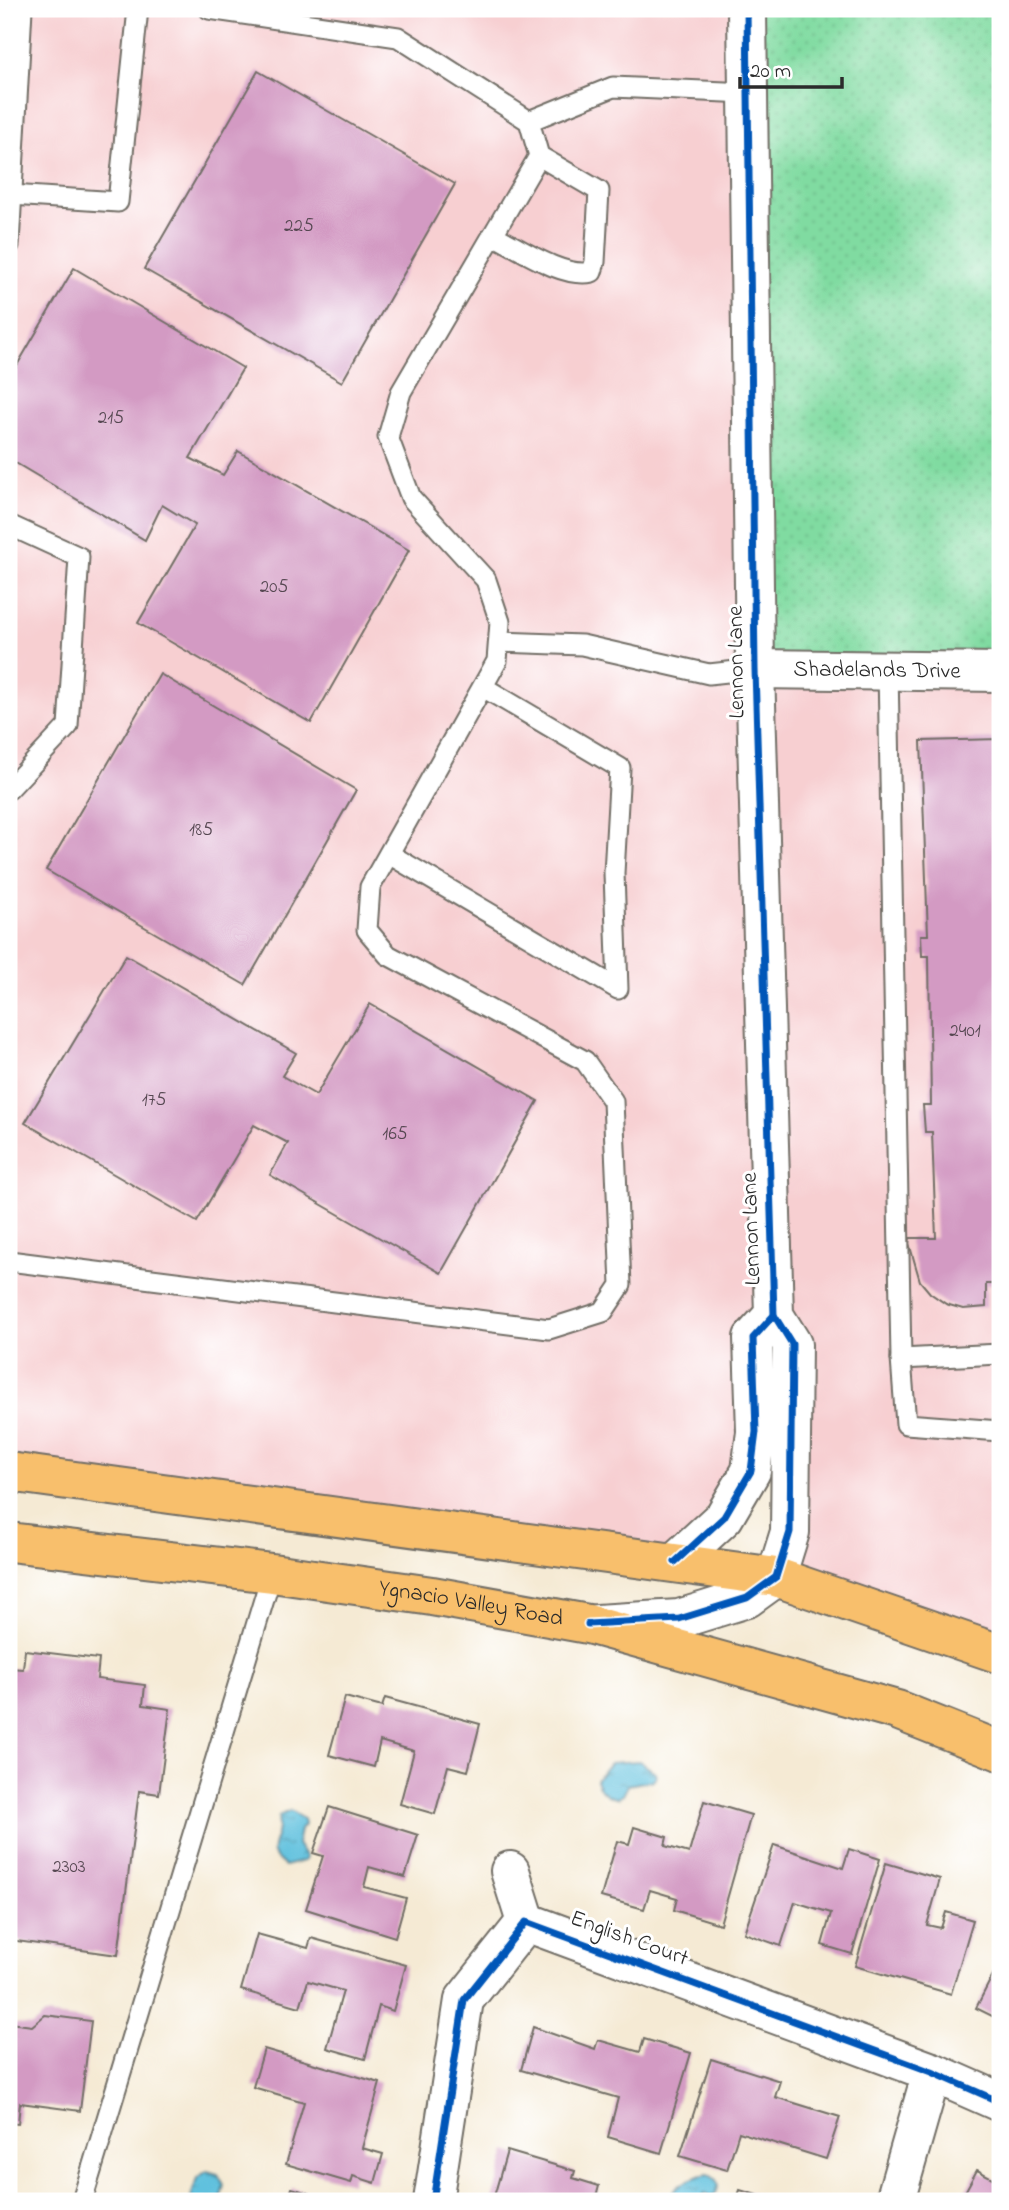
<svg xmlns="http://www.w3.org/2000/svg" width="1009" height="2210" font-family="'Indie Flower',sans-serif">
  <defs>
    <pattern id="grass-dots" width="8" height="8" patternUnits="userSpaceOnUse" patternTransform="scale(1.75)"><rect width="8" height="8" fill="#80dba1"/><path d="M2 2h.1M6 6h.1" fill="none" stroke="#6fbc8b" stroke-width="1.8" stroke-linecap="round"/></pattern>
    <pattern id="water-ripples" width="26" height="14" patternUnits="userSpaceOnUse" patternTransform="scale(1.75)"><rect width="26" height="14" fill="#60c1de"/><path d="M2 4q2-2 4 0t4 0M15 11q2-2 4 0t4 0" fill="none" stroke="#4f9db4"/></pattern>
  </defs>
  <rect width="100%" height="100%" fill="#fff"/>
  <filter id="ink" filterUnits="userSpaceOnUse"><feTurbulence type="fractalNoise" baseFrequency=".0143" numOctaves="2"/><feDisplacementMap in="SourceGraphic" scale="14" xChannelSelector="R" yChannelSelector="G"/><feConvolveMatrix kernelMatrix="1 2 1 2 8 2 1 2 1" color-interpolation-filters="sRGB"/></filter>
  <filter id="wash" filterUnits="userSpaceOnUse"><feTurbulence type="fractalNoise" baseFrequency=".00686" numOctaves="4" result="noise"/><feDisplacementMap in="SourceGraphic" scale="28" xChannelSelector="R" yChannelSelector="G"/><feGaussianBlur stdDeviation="1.57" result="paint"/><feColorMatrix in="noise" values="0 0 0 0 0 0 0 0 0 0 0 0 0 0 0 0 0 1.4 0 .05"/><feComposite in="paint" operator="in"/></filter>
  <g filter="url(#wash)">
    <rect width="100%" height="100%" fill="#f5ead4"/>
    <path fill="#f7cfd1" d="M9 9H1000V1654L776 1577 774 1315 756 1432 675 1562 9 1472Z"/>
    <path fill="url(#grass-dots)" stroke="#568366" stroke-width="2" d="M747 9H1000V672L755 669Z"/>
    <g fill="url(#water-ripples)" stroke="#467684" stroke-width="2">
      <path d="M639 1761 655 1772 656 1776 653 1780 628 1785 623 1795 617 1798C607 1797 599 1789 596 1780L610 1763Z"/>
      <path d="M290 1811 303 1819 304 1825 300 1830 297 1844 306 1858 304 1861 285 1866C267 1852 272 1851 277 1833 279 1827 278 1822 279 1816Z"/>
      <path d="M207 2171 218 2174 224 2185 220 2201H190L197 2178Z"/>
      <path d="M708 2174 715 2179 719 2185 716 2193 710 2197 705 2193 699 2201H668C674 2185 692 2177 708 2174Z"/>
    </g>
    <g id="blocks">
      <g fill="#d39ac3">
        <path d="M258 71 455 184 342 382 144 269Z"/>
        <path d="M74 268 243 368 190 458 223 475 238 451 409 550 311 723 138 623 195 525 162 505 145 540 9 459V379Z"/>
        <path d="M160 674 356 790 245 985 46 870Z"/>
        <path d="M1000 739V1284H986V1307L963 1309 946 1304 930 1293 920 1281 909 1243 910 1238H936L932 1132H925L923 1105H931L929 956H922L921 935H928L921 741Z"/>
        <path d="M126 955 296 1053 282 1076 316 1095 370 1004 538 1101 441 1273 270 1175 288 1143 254 1125 197 1222 25 1123Z"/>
        <path d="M25 1650 99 1659 97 1679 145 1685 143 1705 170 1709 159 1794 139 1791 118 1955 9 1940V1668L23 1669Z"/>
        <path d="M345 1697 382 1707 385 1698 480 1724 468 1771 448 1766 435 1814 400 1804 414 1751 380 1741 374 1767 329 1755Z"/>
        <path d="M704 1801 751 1815 720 1924 674 1910 677 1898 650 1890 644 1909 601 1897 617 1841 629 1844 634 1827 667 1837 665 1846 689 1853Z"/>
        <path d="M329 1807 418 1835 405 1877 369 1867 364 1887 406 1898 395 1937 306 1909 323 1856 313 1853Z"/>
        <path d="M774 1845 843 1868 849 1849 880 1859 852 1954 822 1945 831 1913 795 1902 781 1946 744 1933Z"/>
        <path d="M886 1863 940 1879 927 1925 941 1928 946 1912 973 1920 951 1994 855 1966Z"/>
        <path d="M257 1934 308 1948 311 1938 406 1965 393 2011 379 2006 365 2059 327 2048 343 1991 308 1981 300 2007 241 1990Z"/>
        <path d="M1000 1961V2020L976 2008Z"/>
        <path d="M45 2015 91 2021 80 2111 20 2103 18 2124 9 2123V2023L32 2026Z"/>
        <path d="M533 2027 595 2049 598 2040 640 2052 644 2039 691 2053 661 2153 608 2137 618 2098 521 2070Z"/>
        <path d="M264 2049 380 2083 362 2148 383 2154 375 2183 353 2176 351 2183 286 2164 304 2102 253 2087Z"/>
        <path d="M711 2059 780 2081 775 2097 840 2117 826 2159 739 2132 727 2170 680 2156Z"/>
        <path d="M507 2151 575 2171 573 2178 599 2186 595 2201 493 2200Z"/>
        <path d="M977 2170 1000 2182V2201H960Z"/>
        <path d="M292 2188 334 2201H288Z"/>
        <path d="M740 2190 777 2201H736Z"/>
      </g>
    </g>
  </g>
  <g filter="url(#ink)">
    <use href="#blocks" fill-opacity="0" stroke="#726e66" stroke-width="2"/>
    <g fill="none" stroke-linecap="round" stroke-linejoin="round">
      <defs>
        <g id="service">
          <path d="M209 9 398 37 529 121 539 156 599 191 595 262 592 272C563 279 519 248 493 235"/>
          <path d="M529 121 613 87 748 93"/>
          <path d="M11 195 118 202 138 9"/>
          <path d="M9 245 22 9"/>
          <path d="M9 525 79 557 68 726 9 789"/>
          <path d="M499 642 582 645 709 674 755 669"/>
          <path d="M888 670 901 1359 906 1424 1000 1431"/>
          <path d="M389 854 618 989 614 873 620 768 483 687"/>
          <path d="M9 1261 549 1329 603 1312 621 1285 613 1101 585 1061 388 955 367 930 370 887 497 661 500 622 486 580 411 498 388 437 401 392 539 156"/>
          <path d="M901 1359 1000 1354"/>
          <path d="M82 2201 272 1573"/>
        </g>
        <g id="minor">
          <path id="s1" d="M755 669 1000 672"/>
          <path d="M675 1562 724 1517 751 1471 756 1432 753 1338 774 1315"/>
          <path d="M597 1624 679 1619 747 1598 776 1577 790 1532 792 1344 774 1315 755 669 747 9"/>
          <path d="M510 1871 526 1922"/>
          <path d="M433 2201 464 2000 526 1922 932 2072 1000 2102"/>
          <path d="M895 2201 932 2072"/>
        </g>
        <g id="trunk">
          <path d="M9 1472 776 1577 1000 1654"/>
          <path id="s2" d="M9 1542 272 1573 432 1596 588 1624 897 1710 1000 1751"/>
        </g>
      </defs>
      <use href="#service" stroke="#726e66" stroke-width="23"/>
      <use href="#minor" stroke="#726e66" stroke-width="42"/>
      <use href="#trunk" stroke="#726e66" stroke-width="42"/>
      <use href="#service" stroke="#fff" stroke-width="19"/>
      <use href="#minor" stroke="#fff" stroke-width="38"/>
      <use href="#trunk" stroke="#f8bf6c" stroke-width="38"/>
      <defs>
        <g id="cycleway">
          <path d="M675 1562 724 1517 751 1471 756 1432 753 1338 774 1315"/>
          <path d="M588 1624 679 1619 747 1598 776 1577 790 1532 792 1344 774 1315 755 669 747 9"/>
          <path d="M433 2201 464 2000 526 1922 932 2072 1000 2102"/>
        </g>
      </defs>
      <use href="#cycleway" stroke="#fff" stroke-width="11"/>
      <use href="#cycleway" stroke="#0057b8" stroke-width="7"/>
    </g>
  </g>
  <g text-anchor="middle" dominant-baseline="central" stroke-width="6" stroke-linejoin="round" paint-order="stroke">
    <g font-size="19" fill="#554751">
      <text x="299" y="226">225</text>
      <text x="111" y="418">215</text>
      <text x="274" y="587">205</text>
      <text x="201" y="830">185</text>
      <text x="965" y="1031">2401</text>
      <text x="154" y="1100">175</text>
      <text x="395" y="1134">165</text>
      <text x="69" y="1867">2303</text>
    </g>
    <g font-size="23" fill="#2b2b2b" stroke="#fff">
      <text transform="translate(737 662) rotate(-91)">Lennon Lane</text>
      <text stroke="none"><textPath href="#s1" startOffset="122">Shadelands Drive</textPath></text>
      <text transform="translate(752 1229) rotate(-92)">Lennon Lane</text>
      <text stroke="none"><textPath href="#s2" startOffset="466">Ygnacio Valley Road</textPath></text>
      <text transform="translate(629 1939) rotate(20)">English Court</text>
    </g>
  </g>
  <rect width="1009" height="2210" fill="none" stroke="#fff" stroke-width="35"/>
  <path d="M740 77v10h102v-10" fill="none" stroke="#2b2b2b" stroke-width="3.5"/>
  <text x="750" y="77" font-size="21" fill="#2b2b2b" stroke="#ffffff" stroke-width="5" paint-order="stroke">20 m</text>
</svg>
